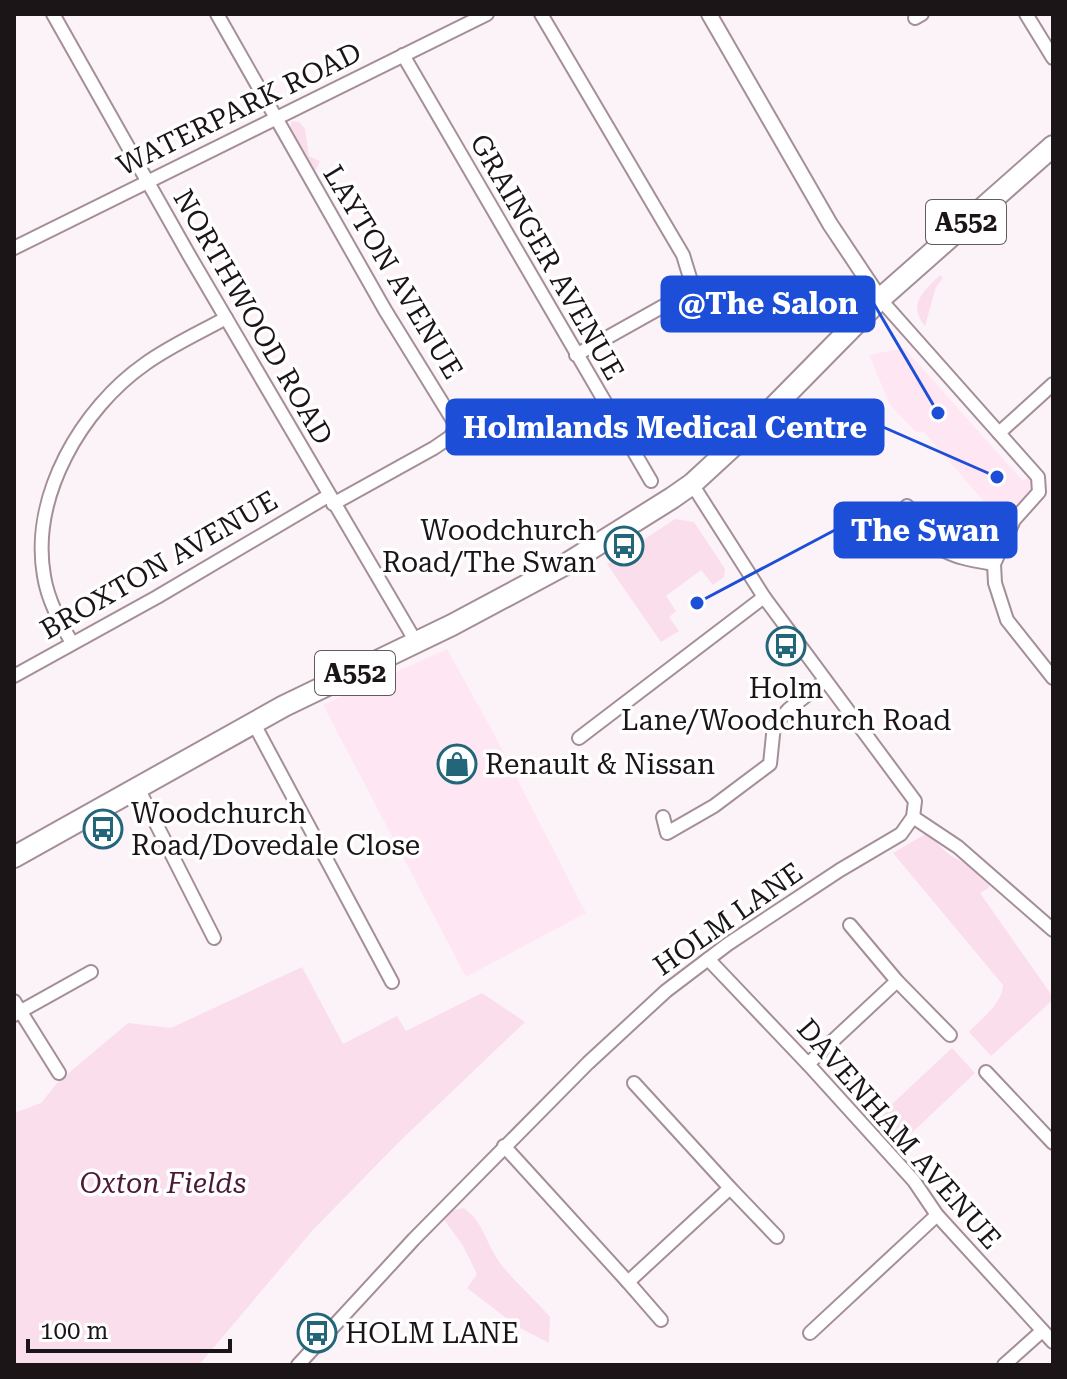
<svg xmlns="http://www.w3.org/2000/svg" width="1067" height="1379" font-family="'Roboto Serif',serif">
  <rect width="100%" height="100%" fill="#fcf3f8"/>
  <g fill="#fee6f2">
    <path d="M904 348 1023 481 1029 477 1034 482 1036 491 1004 525 924 432H916L890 405 869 355Z"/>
    <path d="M447 649 493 732 586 913 466 977 323 705Z"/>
  </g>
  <g fill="#fbdeec">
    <path d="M292 121 299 122 305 129 309 156 320 161 314 174 290 158 284 148Z"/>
    <path d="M940 275 943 278 936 287 925 326C907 304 924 291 940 275Z"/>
    <path d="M675 519 694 522 725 569 724 577 713 585 701 570 666 596 676 611 669 617 679 631 661 642 607 564Z"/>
    <path d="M927 833C936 841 947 855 957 859 974 867 983 865 990 887L980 893 1053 997V1000L991 1056 969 1032C982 1018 1002 1004 1003 985L893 853Z"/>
    <path d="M302 967 343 1044 397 1016 406 1031 482 993 525 1022 398 1143 312 1231 199 1365H14V1113L41 1103 58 1082 128 1023 171 1028Z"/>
    <path d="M952 1048 975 1073 900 1144 875 1120Z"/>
    <path d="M464 1208C483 1222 485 1240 498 1260 510 1278 535 1299 550 1317L549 1343 518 1327 467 1288 477 1274 462 1244 444 1220 450 1211Z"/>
  </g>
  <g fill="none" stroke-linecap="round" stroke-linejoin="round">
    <defs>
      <g id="minor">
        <path d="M53 14 189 255 416 642"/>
        <path d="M217 14 385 310 454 422 455 430 450 437 434 448 333 504"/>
        <path d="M541 14 683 255 691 281 676 299 576 355"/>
        <path d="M1026 14 1053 58"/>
        <path d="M915 18 922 14"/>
        <path d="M403 55 651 481"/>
        <path d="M14 248 487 14"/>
        <path d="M880 299 1038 477 1039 492 1014 520 994 564 995 583 1007 620 1053 678"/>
        <path d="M999 433 1053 384"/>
        <path d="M907 506C932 551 945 556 994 564"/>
        <path d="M72 643C60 622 48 601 44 576 30 496 82 408 145 364 170 346 199 333 226 318"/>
        <path d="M14 676 157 597 328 496"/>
        <path d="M253 722 392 982"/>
        <path d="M579 738 764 597"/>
        <path d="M138 788 214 938"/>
        <path d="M663 817 667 833 714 806 770 764 774 725 789 709 825 681"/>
        <path d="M913 817 958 847 1053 930"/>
        <path d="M850 925 897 981 950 1035"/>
        <path d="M708 959 808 1064 914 1181 937 1215 1053 1342"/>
        <path d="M14 1001 59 1073"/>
        <path d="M14 1015 91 972"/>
        <path d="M808 1064 897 981"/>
        <path d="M986 1072 1053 1143"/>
        <path d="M504 1146 628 1282 730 1188 634 1083"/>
        <path d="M730 1188 777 1237"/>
        <path d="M628 1282 661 1320"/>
        <path d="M810 1333 937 1215"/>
        <path d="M298 1365 414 1239 588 1063 666 991 728 944 840 870 901 834 913 817 915 801 764 597 692 484"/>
        <path d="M1004 1365 1042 1331"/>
      </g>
      <path id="tertiary" d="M709 14 830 224 880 299"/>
      <path id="trunk" d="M14 857 284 706 452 625 568 563 672 498 692 484 755 426 880 299 1053 146"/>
    </defs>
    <use href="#minor" stroke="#a48f99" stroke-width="16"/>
    <use href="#tertiary" stroke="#a48f99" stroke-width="18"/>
    <use href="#trunk" stroke="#a48f99" stroke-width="24"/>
    <use href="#minor" stroke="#fff" stroke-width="12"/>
    <use href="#tertiary" stroke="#fff" stroke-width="14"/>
    <use href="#trunk" stroke="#fff" stroke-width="20"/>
  </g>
  <defs>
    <symbol id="bus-ring" viewBox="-11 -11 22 22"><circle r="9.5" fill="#fff" stroke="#246679" stroke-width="1.5"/><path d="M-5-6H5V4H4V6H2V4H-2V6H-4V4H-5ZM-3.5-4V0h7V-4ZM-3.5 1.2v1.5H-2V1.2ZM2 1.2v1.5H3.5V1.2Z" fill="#246679"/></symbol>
    <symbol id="shop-ring" viewBox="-11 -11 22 22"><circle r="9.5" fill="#fff" stroke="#246679" stroke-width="1.5"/><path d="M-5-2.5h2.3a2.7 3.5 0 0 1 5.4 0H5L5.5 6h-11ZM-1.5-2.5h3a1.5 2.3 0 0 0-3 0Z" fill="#246679"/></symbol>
  </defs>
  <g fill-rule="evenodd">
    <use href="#bus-ring" x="602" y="524" width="44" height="44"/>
    <use href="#bus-ring" x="764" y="624" width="44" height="44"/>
    <use href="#shop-ring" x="435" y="742" width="44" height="44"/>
    <use href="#bus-ring" x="81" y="807" width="44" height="44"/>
    <use href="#bus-ring" x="295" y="1311" width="44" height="44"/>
  </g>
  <g text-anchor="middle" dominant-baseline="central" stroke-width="7" stroke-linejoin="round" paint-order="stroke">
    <g fill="#fff" stroke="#605b5d" stroke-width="2">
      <rect x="926" y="200" width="80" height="44" rx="6"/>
      <rect x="315" y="651" width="80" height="44" rx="6"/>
    </g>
    <g font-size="26" font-weight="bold" fill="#1c1518">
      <text x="966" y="222">A552</text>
      <text x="355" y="673">A552</text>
    </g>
    <g font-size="28" fill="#1c1518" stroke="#fff">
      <text transform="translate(239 109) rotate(-26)">WATERPARK ROAD</text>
      <text transform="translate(547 257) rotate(60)">GRAINGER AVENUE</text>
      <text transform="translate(393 272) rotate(59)">LAYTON AVENUE</text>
      <text transform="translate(253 317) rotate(60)">NORTHWOOD ROAD</text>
      <text transform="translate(159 565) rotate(-30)">BROXTON AVENUE</text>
      <text transform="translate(728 919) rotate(-35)">HOLM LANE</text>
      <text transform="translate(899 1134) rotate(49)">DAVENHAM AVENUE</text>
    </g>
    <g font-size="28" fill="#1c1518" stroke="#fff" text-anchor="start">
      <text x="596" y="530" text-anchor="end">Woodchurch<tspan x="596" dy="32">Road/The Swan</tspan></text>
      <text x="786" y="688" text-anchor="middle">Holm<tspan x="786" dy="32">Lane/Woodchurch Road</tspan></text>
      <text x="485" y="764">Renault &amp; Nissan</text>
      <text x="131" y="813">Woodchurch<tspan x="131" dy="32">Road/Dovedale Close</tspan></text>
      <text x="345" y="1333">HOLM LANE</text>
    </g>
    <g font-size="28" font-style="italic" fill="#4e1939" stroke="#fff">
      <text x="163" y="1183">Oxton Fields</text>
    </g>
  </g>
  <path fill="none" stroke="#1d4ed8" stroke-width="3" d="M938 413L874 304M997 477L883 427M697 603L835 530"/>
  <g fill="#1d4ed8" stroke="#fff" stroke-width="3">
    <circle cx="938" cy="413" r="8"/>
    <circle cx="997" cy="477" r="8"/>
    <circle cx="697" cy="603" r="8"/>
  </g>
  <g fill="#1d4ed8" stroke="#1d4ed8" stroke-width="3">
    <rect x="662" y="277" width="212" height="54" rx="8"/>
    <rect x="447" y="400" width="436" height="54" rx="8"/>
    <rect x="835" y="503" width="181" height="54" rx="8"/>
  </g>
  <g font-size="30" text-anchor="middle" font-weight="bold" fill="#fff">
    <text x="768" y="314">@The Salon</text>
    <text x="665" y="438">Holmlands Medical Centre</text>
    <text x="925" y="541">The Swan</text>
  </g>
  <rect width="1067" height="1379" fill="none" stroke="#1c1518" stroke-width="32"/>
  <path d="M28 1339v12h202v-12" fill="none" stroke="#1c1518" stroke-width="4"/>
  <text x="40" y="1339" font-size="24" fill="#1c1518" stroke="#ffffff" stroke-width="6" paint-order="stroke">100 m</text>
</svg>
